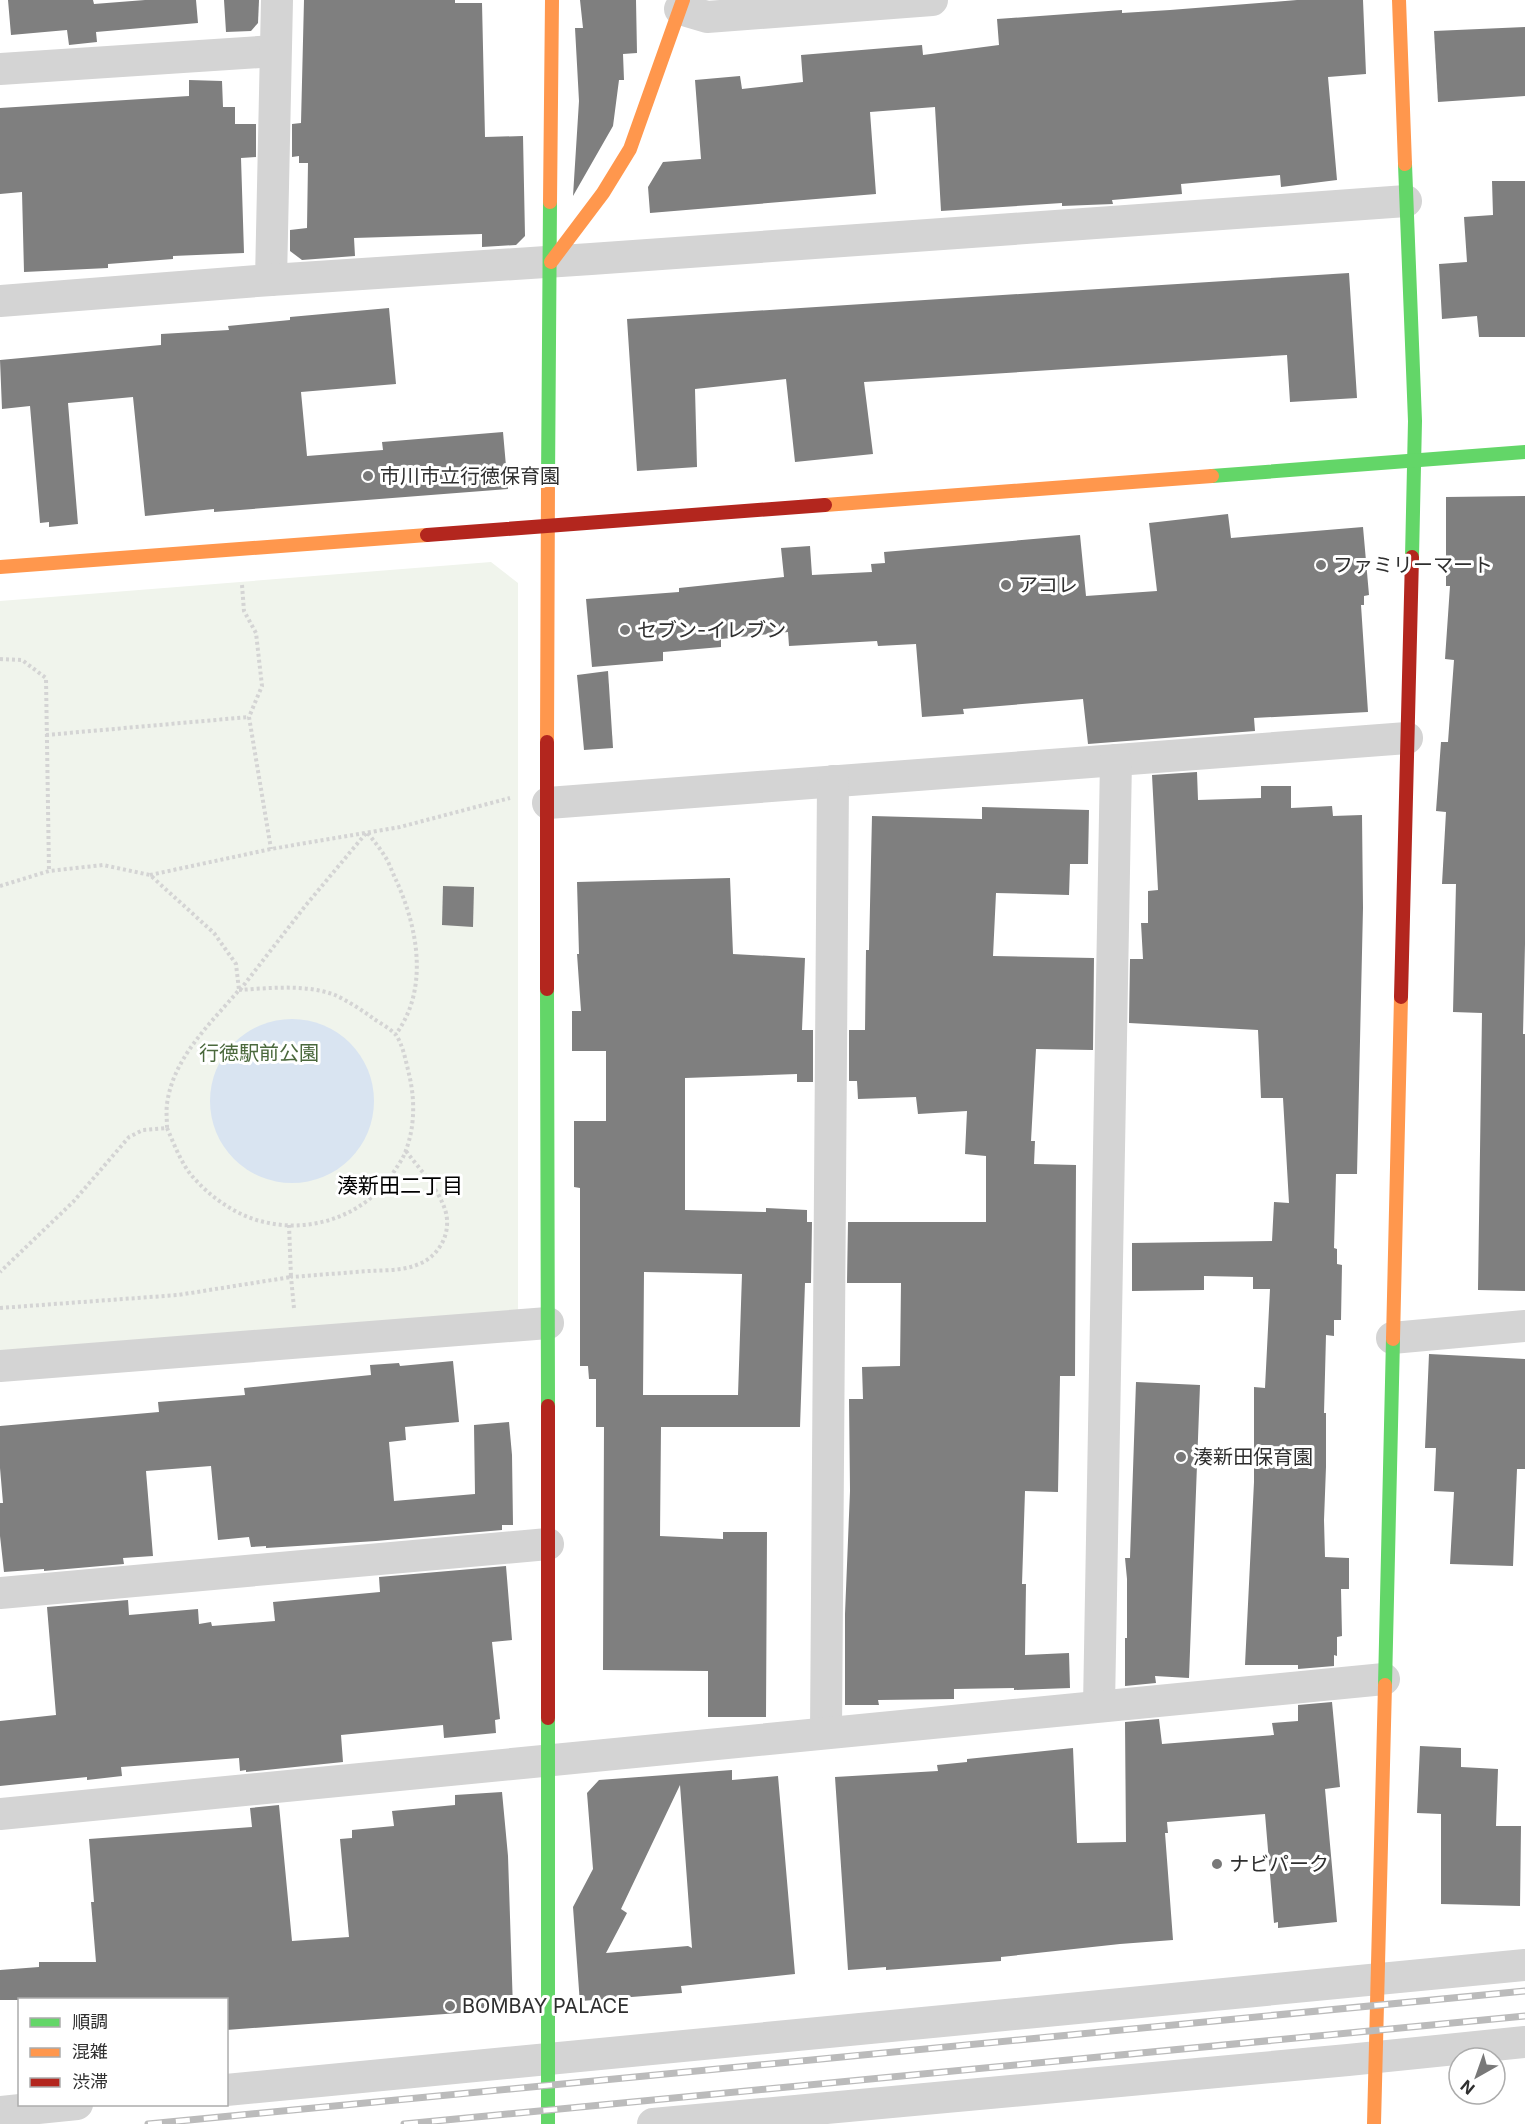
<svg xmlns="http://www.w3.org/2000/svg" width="1525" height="2124" font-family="Inter,'Noto Sans JP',sans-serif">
  <rect width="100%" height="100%" fill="#fff"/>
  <path fill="#f0f4ec" d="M491 562 518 583V1310L0 1352V601Z"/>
  <circle fill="#d9e4f1" cx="292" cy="1101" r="82"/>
  <g fill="#7f7f7f" fill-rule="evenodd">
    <path d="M8 0H93L94 4 145 0H196L198 23 96 32 97 42 69 45 67 30 11 35Z"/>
    <path d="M224 0H259L258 23 251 31 226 32Z"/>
    <path d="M304 0H455V3H482L485 137 523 136 525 236 516 245 482 247V234L354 238 355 256 302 260 290 251V230L307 228 308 163H299V156L292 157V124L301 123Z"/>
    <path d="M580 0H636L637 53 623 54 624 80H619L613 126 573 196 579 101 575 28H583Z"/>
    <path d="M1297 0H1363L1366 74 1328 77 1337 180 1281 187 1280 175 1181 184 1182 194 1112 200 1113 204 1062 206V203L941 211 935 107 870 112 876 194 650 213 648 187 663 162 701 159 695 80 740 76 742 89 803 82 801 55 922 45 923 55 999 45 997 19 1122 10V13L1170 10Z"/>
    <path d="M1525 27V96L1438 102 1434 31Z"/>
    <path d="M189 80 222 81 223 107H235V124H256V157L241 158 244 253 173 256V259L108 264V268L24 272 22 192 0 194V108L189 96Z"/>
    <path d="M1492 181H1525V337H1479L1477 316 1442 319 1439 264 1467 262 1464 217 1493 215Z"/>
    <path d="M1349 273 1357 398 1290 402 1287 355 864 382 873 454 795 462 786 379 695 389 697 467 637 471 627 319Z"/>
    <path d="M389 308 396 384 301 392 307 456 383 450 382 442 503 432 508 489 214 512V509L145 516 133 397 68 403 78 524 49 527V522L40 523 30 406 2 409 0 360 161 345V334L229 330 228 326 290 320V317Z"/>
    <path d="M1525 496V944L1523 1034H1525V1291L1478 1290 1482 1013 1453 1012 1456 884H1442L1446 812 1436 811 1441 742H1448L1454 660 1445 659 1450 586H1446V497Z"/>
    <path d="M1228 514 1231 538 1363 527 1369 595 1364 596V605H1361L1368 712 1254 718 1255 731 1088 744 1083 699 963 709 964 714 922 717 916 644 878 646 877 641 789 646 788 632 721 639V647L663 652V661L592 667 586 599 679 592V588L784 577 781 548 810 546 812 575 872 572 871 564 885 563 884 552 1080 535 1086 596 1157 591 1149 523Z"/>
    <path d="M608 671 613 748 584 750 577 675Z"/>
    <path d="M1197 772 1198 800 1261 798V786H1291V808L1332 806 1333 816 1362 815 1363 908 1357 1174H1336L1334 1248 1337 1249V1264L1342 1265 1341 1320H1334V1336L1326 1335 1324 1413H1326V1467L1324 1520 1325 1557 1349 1558V1589H1341L1342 1636 1337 1637V1656L1334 1655V1666L1298 1669V1665H1245L1254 1482V1387L1265 1388 1270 1289H1253V1277L1204 1276V1290L1132 1291V1243L1272 1241 1274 1202 1289 1203 1283 1098H1261L1258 1030 1129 1023 1130 959H1143L1141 923H1148V891L1158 890 1152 775Z"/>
    <path d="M982 807 1089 810 1088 864H1070L1069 895 996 893 993 956 1094 958 1093 1050 1036 1049 1031 1141H1035L1034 1164 1076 1165 1075 1376H1060L1058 1492 1025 1491 1022 1584H1026L1025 1655 1069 1653 1070 1688 1014 1690V1688L954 1689V1699L878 1700 879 1705H845V1614L850 1491 849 1399H863L862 1367 900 1366 901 1283H847L848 1222H986V1156L965 1154 967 1111 918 1114 916 1097 858 1099 857 1081H849V1030H865L866 950H869L872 816 982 819Z"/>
    <path d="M730 878 733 954 805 958 802 1030H813V1082H797V1074L685 1078V1210L766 1212V1208L807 1210V1222H812L811 1283H805L800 1427H661L660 1536 723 1539V1532H767L766 1717H708V1671L603 1670 604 1427H596V1379H589L588 1366H580V1188L574 1187V1121H606V1051H572V1011H581L577 954H579L577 882ZM644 1272 742 1274 738 1395H643Z"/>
    <path d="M443 886 474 887 473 927 442 925Z"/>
    <path d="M1429 1354 1525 1359V1469H1517L1513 1566 1450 1564 1454 1492 1434 1491 1436 1448H1425Z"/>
    <path d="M453 1361 459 1422 405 1427 406 1440 389 1442 394 1501 475 1494 474 1425 509 1422 512 1455 513 1525H502V1530L376 1541 266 1548V1546L251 1547 249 1537 218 1540 211 1466 146 1471 153 1556 123 1558 124 1564 44 1571V1569L4 1572 0 1536V1503H3L0 1468V1426L159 1412 158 1402 245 1395 244 1388 371 1375 370 1365 399 1363 400 1366Z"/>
    <path d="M1136 1382 1200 1385 1189 1678 1155 1676 1156 1683 1125 1686V1638H1127V1579L1125 1558H1130Z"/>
    <path d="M506 1566 512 1640 492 1642 500 1719 495 1720 496 1733 444 1738 443 1725 341 1735 343 1762 246 1772V1770L240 1771 239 1758 121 1767 122 1776 87 1780V1777L0 1786V1721L56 1715 47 1607 128 1600 129 1615 198 1609 199 1624 211 1622 212 1626 275 1621 273 1602 380 1592 379 1577Z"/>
    <path d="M1332 1702 1340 1787 1325 1789 1337 1922 1278 1928V1922L1274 1923 1265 1814 1167 1822 1168 1833H1165L1173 1940 1120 1944 1001 1957V1961L886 1970V1967L848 1970 835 1777 938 1771 937 1765 967 1762V1759L1073 1748 1077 1843 1126 1842 1125 1722 1159 1719 1162 1744 1274 1735 1272 1723 1298 1721V1705Z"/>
    <path d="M1420 1746 1461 1748V1767L1498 1769 1496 1826H1521L1520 1906 1441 1904V1814L1417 1813Z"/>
    <path d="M732 1770V1780L778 1776 795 1974 681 1986 682 1993 581 2001 580 2004 573 1907 593 1869 587 1793 599 1780ZM680 1785 692 1948 688 1946 606 1953 627 1913 621 1909Z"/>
    <path d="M502 1792 508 1856 513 2009 226 2030V2000H0V1970L39 1967V1962H96L91 1902H94L89 1839 252 1827 250 1808 279 1805 292 1941 349 1937 340 1839 352 1838V1830L394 1826 392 1811 455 1805V1795Z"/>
  </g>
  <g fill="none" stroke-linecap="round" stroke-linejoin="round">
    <g stroke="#d4d4d4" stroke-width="4" stroke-dasharray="3 3" stroke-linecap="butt">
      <path d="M242 585 244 611 256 633 262 686 249 717 271 849"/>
      <path d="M0 659 22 660 46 678 49 871"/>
      <path d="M46 735 249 717"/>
      <path d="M150 875 271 849 400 827 510 798"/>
      <path d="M0 886 49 871 103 865 150 875 214 933 236 964 239 990C210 1024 173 1058 167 1104 166 1112 167 1120 167 1128L143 1130 129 1137 73 1202 0 1272"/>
      <path d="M240 990 306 905 367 832C373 840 379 847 384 855 389 862 392 872 396 880 418 928 429 989 396 1034"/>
      <path d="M167 1128C174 1144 181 1163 192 1176 210 1197 237 1216 264 1222 314 1234 368 1214 395 1170 399 1164 404 1157 406 1150 415 1126 415 1099 409 1074 406 1062 403 1045 396 1035 391 1029 380 1023 374 1019 362 1010 348 1001 335 995 306 984 270 988 239 990"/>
      <path d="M0 1308 178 1295 291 1277 289 1225"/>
      <path d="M294 1308 291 1277C317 1275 343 1273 369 1271 385 1270 403 1271 419 1264 439 1256 451 1234 446 1213 440 1190 420 1170 406 1151"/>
    </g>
    <g stroke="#d4d4d4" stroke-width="32">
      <path d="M680 9 707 17 932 0"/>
      <path d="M0 69 275 51"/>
      <path d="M271 280 277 0"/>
      <path d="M0 301 271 280 591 259 1406 201"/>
      <path d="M548 803 1407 738"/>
      <path d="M1392 1338 1525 1326"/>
      <path d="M0 1366 548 1323"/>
      <path d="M0 1593 548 1544"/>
      <path d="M1099 1706 1116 760"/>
      <path d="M826 1733 833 781"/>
      <path d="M0 1814 1384 1679"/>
      <path d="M226 2090 1525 1965"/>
      <path d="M0 2112 77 2104"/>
      <path d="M653 2124 1348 2060 1525 2042"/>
    </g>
    <g stroke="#63d668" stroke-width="14">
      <path d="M1405 164 1415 421 1412 557"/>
      <path d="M1212 476 1525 452"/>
      <path d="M548 482 550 202"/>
      <path d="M547 989 548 1406"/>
      <path d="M1385 1685 1393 1339"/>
      <path d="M548 1718V2124"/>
    </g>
    <g stroke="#ff974d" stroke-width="14">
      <path d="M1399 0 1405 164"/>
      <path d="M550 202 552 0"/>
      <path d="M551 262 603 193 630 149 683 0"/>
      <path d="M825 505 1212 476"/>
      <path d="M0 567 427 535"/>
      <path d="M547 742 548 482"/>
      <path d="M1393 1339 1401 997"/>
      <path d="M1374 2124 1385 1685"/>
    </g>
    <g stroke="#b3261e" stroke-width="14">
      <path d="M427 535 825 505"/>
      <path d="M547 742V989"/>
      <path d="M1401 997 1412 557"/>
      <path d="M548 1406V1718"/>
    </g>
    <defs>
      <g id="rail">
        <path d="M148 2124 1525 1991"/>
        <path d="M404 2124 1525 2016"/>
      </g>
    </defs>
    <use href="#rail" stroke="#bbb" stroke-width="7"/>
    <use href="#rail" stroke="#fff" stroke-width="4.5" stroke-dasharray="14" stroke-linecap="butt"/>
  </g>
  <g fill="#787878" stroke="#fff" stroke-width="2">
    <circle cx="368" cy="476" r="6"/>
    <circle cx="1321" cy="565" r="6"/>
    <circle cx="1006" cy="585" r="6"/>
    <circle cx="625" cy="630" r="6"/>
    <circle cx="1181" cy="1457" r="6"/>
    <circle cx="1217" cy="1864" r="6"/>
    <circle cx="450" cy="2006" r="6"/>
  </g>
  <g text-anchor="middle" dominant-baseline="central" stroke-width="6" stroke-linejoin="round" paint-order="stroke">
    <g font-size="20" fill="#2f2f2f" stroke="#fff" text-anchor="start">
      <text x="380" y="476">市川市立行徳保育園</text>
      <text x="1333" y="565">ファミリーマート</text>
      <text x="1018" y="585">アコレ</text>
      <text x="637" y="630">セブン-イレブン</text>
      <text x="1193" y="1457">湊新田保育園</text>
      <text x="1229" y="1864">ナビパーク</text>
      <text x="462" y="2006">BOMBAY PALACE</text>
    </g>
    <g font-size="20" fill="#4b693d" stroke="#fff">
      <text x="259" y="1053">行徳駅前公園</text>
    </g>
    <g font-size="21" fill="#000" stroke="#fff">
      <text x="400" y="1185">湊新田二丁目</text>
    </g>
  </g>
  <rect x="18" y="1998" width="210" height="108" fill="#ffffff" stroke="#acacac" stroke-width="1.5"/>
  <rect x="30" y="2018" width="30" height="9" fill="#63d668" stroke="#acacac" stroke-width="1.5"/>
  <text x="72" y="2028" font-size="18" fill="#2f2f2f">順調</text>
  <rect x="30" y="2048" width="30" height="9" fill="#ff974d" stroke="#acacac" stroke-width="1.5"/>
  <text x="72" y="2058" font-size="18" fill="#2f2f2f">混雑</text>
  <rect x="30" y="2078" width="30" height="9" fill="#b3261e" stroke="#acacac" stroke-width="1.5"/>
  <text x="72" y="2088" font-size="18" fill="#2f2f2f">渋滞</text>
  <g transform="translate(1477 2076) rotate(220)"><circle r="28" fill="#ffffff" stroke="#acacac" stroke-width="1.5"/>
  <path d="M0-4.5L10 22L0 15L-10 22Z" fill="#787878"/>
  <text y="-9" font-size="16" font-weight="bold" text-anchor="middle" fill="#2f2f2f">N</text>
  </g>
</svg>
